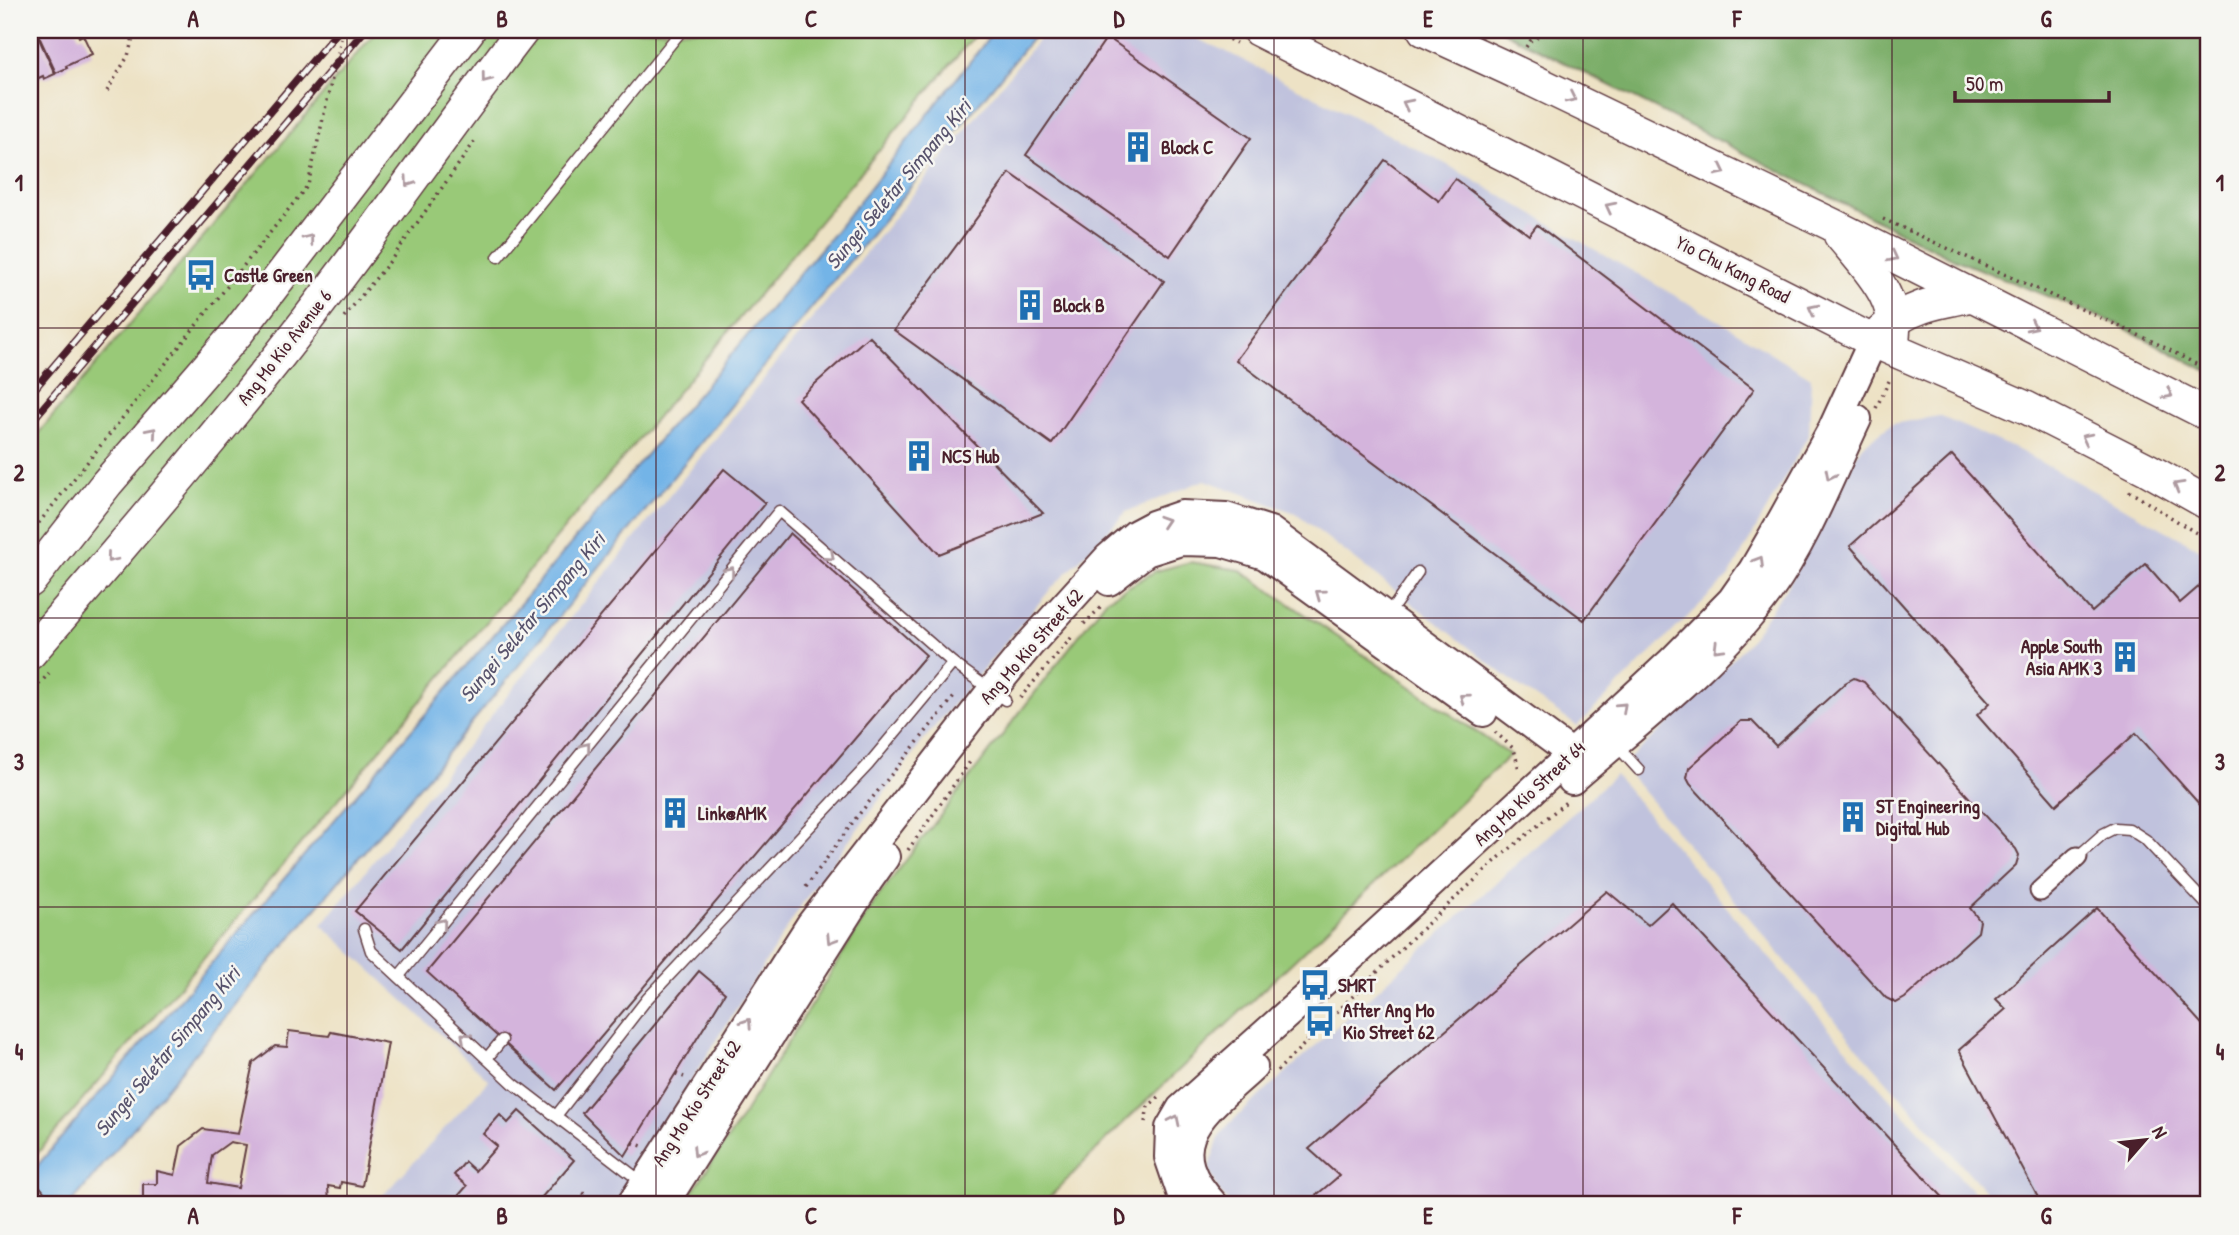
<svg xmlns="http://www.w3.org/2000/svg" width="2239" height="1235" font-family="'Patrick Hand',sans-serif">
  <rect width="100%" height="100%" fill="#f6f6f2"/>
  <filter id="ink" filterUnits="userSpaceOnUse"><feTurbulence type="fractalNoise" baseFrequency=".0143" numOctaves="2"/><feDisplacementMap in="SourceGraphic" scale="14" xChannelSelector="R" yChannelSelector="G"/><feConvolveMatrix kernelMatrix="1 2 1 2 8 2 1 2 1" color-interpolation-filters="sRGB"/></filter>
  <filter id="wash" filterUnits="userSpaceOnUse"><feTurbulence type="fractalNoise" baseFrequency=".00686" numOctaves="4" result="noise"/><feDisplacementMap in="SourceGraphic" scale="28" xChannelSelector="R" yChannelSelector="G"/><feGaussianBlur stdDeviation="1.57" result="paint"/><feColorMatrix in="noise" values="0 0 0 0 0 0 0 0 0 0 0 0 0 0 0 0 0 1.4 0 .05"/><feComposite in="paint" operator="in"/></filter>
  <g filter="url(#wash)">
    <rect width="100%" height="100%" fill="#ede2c5"/>
    <g fill="#c0c2dd">
      <path d="M1046 30H1176L1225 51 1444 163 1721 322 1811 378 1809 434 1730 575 1577 726 1520 687 1295 513 1205 480 1126 512 1050 590 926 737 804 901 678 1102 619 1205H374L489 1080 322 925Z"/>
      <path d="M1939 416 2020 451 2209 554V1205H1998L1870 1062 1622 766 1684 709 1748 643 1792 579 1819 522 1861 447 1892 424Z"/>
      <path d="M1615 775 1860 1065 1985 1205H1231L1218 1190 1209 1168 1220 1135 1229 1124Z"/>
    </g>
    <g fill="#99c978" stroke="#727452" stroke-width="2">
      <path d="M377 30H979L370 762 36 1155 30 1147V443Z"/>
      <path d="M1190 562 1240 570 1510 755 1116 1130 1042 1205H683L735 1128 877 898 1107 599 1156 571Z"/>
    </g>
    <path fill="#7aad68" stroke="#62664a" stroke-width="2" d="M1500 30H2209V372L2115 323 1956 260Z"/>
    <path fill="#73b4e7" stroke="#5e6a89" stroke-width="2" d="M995 30H1039L429 775 283 947 70 1205H30V1174L503 624 830 238Z"/>
    <g id="blocks">
      <g fill="#d4b4dc" fill-rule="evenodd">
        <path d="M30 30H35L55 74 44 79 43 76 30 82Z"/>
        <path d="M36 30H76L79 37 83 35 92 54 66 66 67 68 56 73Z"/>
        <path d="M1107 37 1251 138 1170 256 1026 155Z"/>
        <path d="M1385 160 1439 201 1455 179 1529 235 1537 225 1754 389 1584 620 1236 360Z"/>
        <path d="M1010 173 1164 281 1052 444 894 330Z"/>
        <path d="M869 336 1043 513 939 554 798 399Z"/>
        <path d="M1952 455 2092 612 2146 564 2180 603 2202 584 2209 592V815L2136 733 2056 805 1977 715 1990 703 1850 546Z"/>
        <path d="M724 469 765 503 402 949 355 911Z"/>
        <path d="M790 533 926 655 556 1090 427 972Z"/>
        <path d="M1854 678 1864 682 2016 849 2019 855 2016 865 1970 908 1980 921 1978 932 1905 998 1896 1003 1886 998 1690 784 1687 778 1689 768 1741 721H1752L1776 746 1845 683Z"/>
        <path d="M1607 891 1648 925 1672 903 1950 1205H1311L1308 1202 1339 1176 1309 1149Z"/>
        <path d="M2097 908 2209 1032V1205H2042L1959 1050 2006 1009 1996 999Z"/>
        <path d="M699 971 725 993 625 1156 582 1113Z"/>
        <path d="M289 1031 329 1036 331 1032 388 1043 362 1186 341 1182 340 1188 328 1186 329 1205H156V1203L143 1201V1184H157V1171L175 1175 181 1146 203 1129 238 1134 253 1063 275 1046 287 1047ZM230 1142 246 1145 238 1188 208 1183 212 1155Z"/>
        <path d="M519 1111 574 1160 535 1205H450L467 1186 454 1175 465 1162 475 1171 497 1146 483 1134 500 1115 508 1123Z"/>
      </g>
    </g>
  </g>
  <g filter="url(#ink)">
    <use href="#blocks" fill-opacity="0" stroke="#623c42" stroke-width="2"/>
    <g fill="none" stroke-linecap="round" stroke-linejoin="round">
      <defs>
        <g id="lane">
          <path d="M498 257 682 30"/>
          <path d="M1388 615 1418 572"/>
          <path d="M1617 746 1639 770"/>
          <path d="M2077 857 2103 834 2115 828 2129 829 2146 840 2209 907"/>
          <path d="M364 929 371 951 514 1084 643 1183"/>
          <path d="M399 976 779 511 953 663 1005 700"/>
          <path d="M487 1058 502 1040"/>
          <path d="M556 1116 647 999 868 765 953 663"/>
        </g>
        <path id="street" d="M2040 891 2077 857"/>
        <g id="secondary">
          <path d="M1109 581 1146 552 1181 541 1221 542 1265 555 1483 712"/>
          <path d="M1572 780C1638 722 1718 662 1769 591 1806 540 1830 476 1857 419"/>
          <path d="M30 1198 35 1205"/>
          <path d="M631 1205 811 924 992 690 1030 644 1108 558 1136 534 1153 525 1182 515 1226 517 1270 531 1572 754 1586 767"/>
          <path d="M663 1205 868 881 885 857"/>
          <path d="M1192 1205 1181 1192 1169 1157 1170 1128 1181 1109 1361 948 1558 767 1672 661 1732 600 1753 570 1782 520 1833 428 1873 341"/>
          <path d="M1214 1205C1155 1142 1206 1111 1253 1067"/>
        </g>
        <g id="primary">
          <path d="M1258 30 1873 341 2027 408 2147 469 2209 504"/>
          <path d="M1424 30 1509 69 1833 225 2209 415"/>
          <path d="M1840 235C1867 268 1903 301 1892 347"/>
          <path d="M1881 332C1906 307 1937 302 1970 296"/>
          <path d="M30 581 107 483 238 332 469 30"/>
          <path d="M30 653C113 557 196 460 275 361 361 253 439 139 523 30"/>
        </g>
      </defs>
      <use href="#lane" stroke="#623c42" stroke-width="13"/>
      <use href="#street" stroke="#623c42" stroke-width="23"/>
      <use href="#secondary" stroke="#623c42" stroke-width="32"/>
      <use href="#primary" stroke="#623c42" stroke-width="35"/>
      <g stroke="#623c42" stroke-width="3.5" stroke-dasharray="2 5" stroke-linecap="butt">
        <path d="M1210 30 1236 43"/>
        <path d="M548 37 553 30"/>
        <path d="M1526 47 1530 41 1549 30"/>
        <path d="M107 91 128 56 135 30"/>
        <path d="M1883 219 2156 343 2209 371"/>
        <path d="M344 317 391 260 475 141"/>
        <path d="M1876 408 1891 377"/>
        <path d="M2129 491 2209 541"/>
        <path d="M30 534 308 185 343 30"/>
        <path d="M1084 624 1103 605"/>
        <path d="M30 695 49 673"/>
        <path d="M1020 698 1072 637"/>
        <path d="M1495 732 1514 749 1519 770"/>
        <path d="M908 850 972 759"/>
        <path d="M806 887 856 818 954 697"/>
        <path d="M1277 1071 1412 938 1500 857 1566 802"/>
        <path d="M676 1074 684 1077"/>
        <path d="M1145 1122 1148 1107 1160 1096"/>
        <path d="M633 1143 642 1146"/>
        <path d="M583 1193 602 1205"/>
      </g>
      <use href="#lane" stroke="#fff" stroke-width="10"/>
      <use href="#street" stroke="#fff" stroke-width="19"/>
      <use href="#secondary" stroke="#fff" stroke-width="28"/>
      <use href="#primary" stroke="#fff" stroke-width="32"/>
      <defs>
        <g id="rail">
          <path d="M30 394 339 30"/>
          <path d="M30 423 365 30"/>
        </g>
      </defs>
      <use href="#rail" stroke="#4a1f2b" stroke-width="8"/>
      <use href="#rail" stroke="#f6f6f2" stroke-width="5" stroke-dasharray="16" stroke-linecap="butt"/>
    </g>
    <defs><path id="oneway-chevron" d="M-2-3.5L2.5 0L-2 3.5" fill="none" stroke-width="1.6" stroke-linecap="round" stroke-linejoin="round" transform="scale(1.75)"/></defs>
    <g stroke="#ae9aa0">
      <use href="#oneway-chevron" transform="translate(486 78) rotate(127)"/>
      <use href="#oneway-chevron" transform="translate(1571 98) rotate(26)"/>
      <use href="#oneway-chevron" transform="translate(1407 104) rotate(-153)"/>
      <use href="#oneway-chevron" transform="translate(1721 171) rotate(26)"/>
      <use href="#oneway-chevron" transform="translate(409 182) rotate(125)"/>
      <use href="#oneway-chevron" transform="translate(1610 207) rotate(-153)"/>
      <use href="#oneway-chevron" transform="translate(309 239) rotate(-53)"/>
      <use href="#oneway-chevron" transform="translate(1893 257) rotate(27)"/>
      <use href="#oneway-chevron" transform="translate(1813 309) rotate(-153)"/>
      <use href="#oneway-chevron" transform="translate(2032 326) rotate(26)"/>
      <use href="#oneway-chevron" transform="translate(2168 394) rotate(28)"/>
      <use href="#oneway-chevron" transform="translate(152 432) rotate(-49)"/>
      <use href="#oneway-chevron" transform="translate(2086 438) rotate(-153)"/>
      <use href="#oneway-chevron" transform="translate(1830 475) rotate(116)"/>
      <use href="#oneway-chevron" transform="translate(2178 486) rotate(-150)"/>
      <use href="#oneway-chevron" transform="translate(1164 521) rotate(-18)"/>
      <use href="#oneway-chevron" transform="translate(830 556) rotate(41)"/>
      <use href="#oneway-chevron" transform="translate(111 558) rotate(130)"/>
      <use href="#oneway-chevron" transform="translate(1759 561) rotate(-59)"/>
      <use href="#oneway-chevron" transform="translate(730 571) rotate(-51)"/>
      <use href="#oneway-chevron" transform="translate(1320 594) rotate(-144)"/>
      <use href="#oneway-chevron" transform="translate(1718 648) rotate(135)"/>
      <use href="#oneway-chevron" transform="translate(1464 698) rotate(-144)"/>
      <use href="#oneway-chevron" transform="translate(1622 707) rotate(-43)"/>
      <use href="#oneway-chevron" transform="translate(586 747) rotate(-51)"/>
      <use href="#oneway-chevron" transform="translate(442 923) rotate(-51)"/>
      <use href="#oneway-chevron" transform="translate(831 939) rotate(122)"/>
      <use href="#oneway-chevron" transform="translate(747 1023) rotate(-57)"/>
      <use href="#oneway-chevron" transform="translate(465 1037) rotate(-137)"/>
      <use href="#oneway-chevron" transform="translate(1175 1120) rotate(-64)"/>
      <use href="#oneway-chevron" transform="translate(697 1152) rotate(122)"/>
    </g>
  </g>
  <path fill="none" stroke="#4a1f2b" stroke-width="2" stroke-opacity="0.55" d="M347 30V1205M656 30V1205M965 30V1205M1274 30V1205M1583 30V1205M1892 30V1205M30 328H2209M30 618H2209M30 907H2209"/>
  <defs>
    <symbol id="building-bare" viewBox="-9 -9 18 18"><path d="M-4-6H4V6H1V3H-1V6H-4ZM-2.5-4.3h1.7v1.8h-1.7ZM.8-4.3h1.7v1.8H.8ZM-2.5-1h1.7V.8h-1.7ZM.8-1h1.7V.8H.8Z" fill="#1f6fb2" stroke="#f6f6f2" stroke-width="2.5" paint-order="stroke"/></symbol>
    <symbol id="bus-bare" viewBox="-9 -9 18 18"><path d="M-5-6H5V4H4V6H2V4H-2V6H-4V4H-5ZM-3.5-4V0h7V-4ZM-3.5 1.2v1.5H-2V1.2ZM2 1.2v1.5H3.5V1.2Z" fill="#1f6fb2" stroke="#f6f6f2" stroke-width="2.5" paint-order="stroke"/></symbol>
  </defs>
  <g fill-rule="evenodd">
    <use href="#building-bare" x="1116" y="125" width="44" height="44"/>
    <use href="#bus-bare" x="179" y="253" width="44" height="44"/>
    <use href="#building-bare" x="1008" y="283" width="44" height="44"/>
    <use href="#building-bare" x="897" y="434" width="44" height="44"/>
    <use href="#building-bare" x="2103" y="635" width="44" height="44"/>
    <use href="#building-bare" x="653" y="791" width="44" height="44"/>
    <use href="#building-bare" x="1831" y="795" width="44" height="44"/>
    <use href="#bus-bare" x="1293" y="963" width="44" height="44"/>
    <use href="#bus-bare" x="1298" y="999" width="44" height="44"/>
  </g>
  <g text-anchor="middle" dominant-baseline="central" stroke-width="5" stroke-linejoin="round" paint-order="stroke">
    <g font-size="19" font-weight="bold" fill="#4a1f2b" stroke="#f6f6f2" text-anchor="start">
      <text x="1161" y="147">Block C</text>
      <text x="224" y="275">Castle Green</text>
      <text x="1053" y="305">Block B</text>
      <text x="942" y="456">NCS Hub</text>
      <text x="2102" y="646" text-anchor="end">Apple South<tspan x="2102" dy="22">Asia AMK 3</tspan></text>
      <text x="1876" y="806">ST Engineering<tspan x="1876" dy="22">Digital Hub</tspan></text>
      <text x="698" y="813">Link@AMK</text>
      <text x="1338" y="985">SMRT</text>
      <text x="1343" y="1010">After Ang Mo<tspan x="1343" dy="22">Kio Street 62</tspan></text>
    </g>
    <g font-size="19" fill="#4a1f2b" stroke="#f6f6f2">
      <text transform="translate(1733 269) rotate(27)">Yio Chu Kang Road</text>
      <text transform="translate(284 347) rotate(-52)">Ang Mo Kio Avenue 6</text>
      <text transform="translate(1031 646) rotate(-49)">Ang Mo Kio Street 62</text>
      <text transform="translate(1529 793) rotate(-43)">Ang Mo Kio Street 64</text>
      <text transform="translate(696 1103) rotate(-57)">Ang Mo Kio Street 62</text>
    </g>
    <g font-size="21" font-style="italic" fill="#58536d" stroke="#f6f6f2">
      <text transform="translate(898 184) rotate(-50)">Sungei Seletar Simpang Kiri</text>
      <text transform="translate(532 617) rotate(-50)">Sungei Seletar Simpang Kiri</text>
      <text transform="translate(167 1051) rotate(-50)">Sungei Seletar Simpang Kiri</text>
    </g>
  </g>
  <rect width="2239" height="1235" fill="none" stroke="#f6f6f2" stroke-width="77"/>
  <g transform="translate(2145 1140) rotate(62)" stroke="#f6f6f2" stroke-width="5" paint-order="stroke">
  <path d="M0-5L12 26L0 18L-12 26Z" fill="#4a1f2b"/>
  <text y="-10" font-size="19" font-weight="bold" text-anchor="middle" fill="#4a1f2b">N</text>
  </g>
  <path d="M1955 91v10h154v-10" fill="none" stroke="#4a1f2b" stroke-width="3.5"/>
  <text x="1966" y="91" font-size="21" fill="#4a1f2b" stroke="#f6f6f2" stroke-width="5" paint-order="stroke">50 m</text>
  <rect x="38" y="38" width="2162" height="1158" fill="none" stroke="#4a1f2b" stroke-width="2.5"/>
  <g font-size="23" text-anchor="middle" font-weight="bold" fill="#4a1f2b">
    <text x="193" y="27">A</text>
    <text x="502" y="27">B</text>
    <text x="811" y="27">C</text>
    <text x="1119" y="27">D</text>
    <text x="1428" y="27">E</text>
    <text x="1737" y="27">F</text>
    <text x="2046" y="27">G</text>
    <text x="19" y="191">1</text>
    <text x="2220" y="191">1</text>
    <text x="19" y="481">2</text>
    <text x="2220" y="481">2</text>
    <text x="19" y="770">3</text>
    <text x="2220" y="770">3</text>
    <text x="19" y="1060">4</text>
    <text x="2220" y="1060">4</text>
    <text x="193" y="1224">A</text>
    <text x="502" y="1224">B</text>
    <text x="811" y="1224">C</text>
    <text x="1119" y="1224">D</text>
    <text x="1428" y="1224">E</text>
    <text x="1737" y="1224">F</text>
    <text x="2046" y="1224">G</text>
  </g>
</svg>
